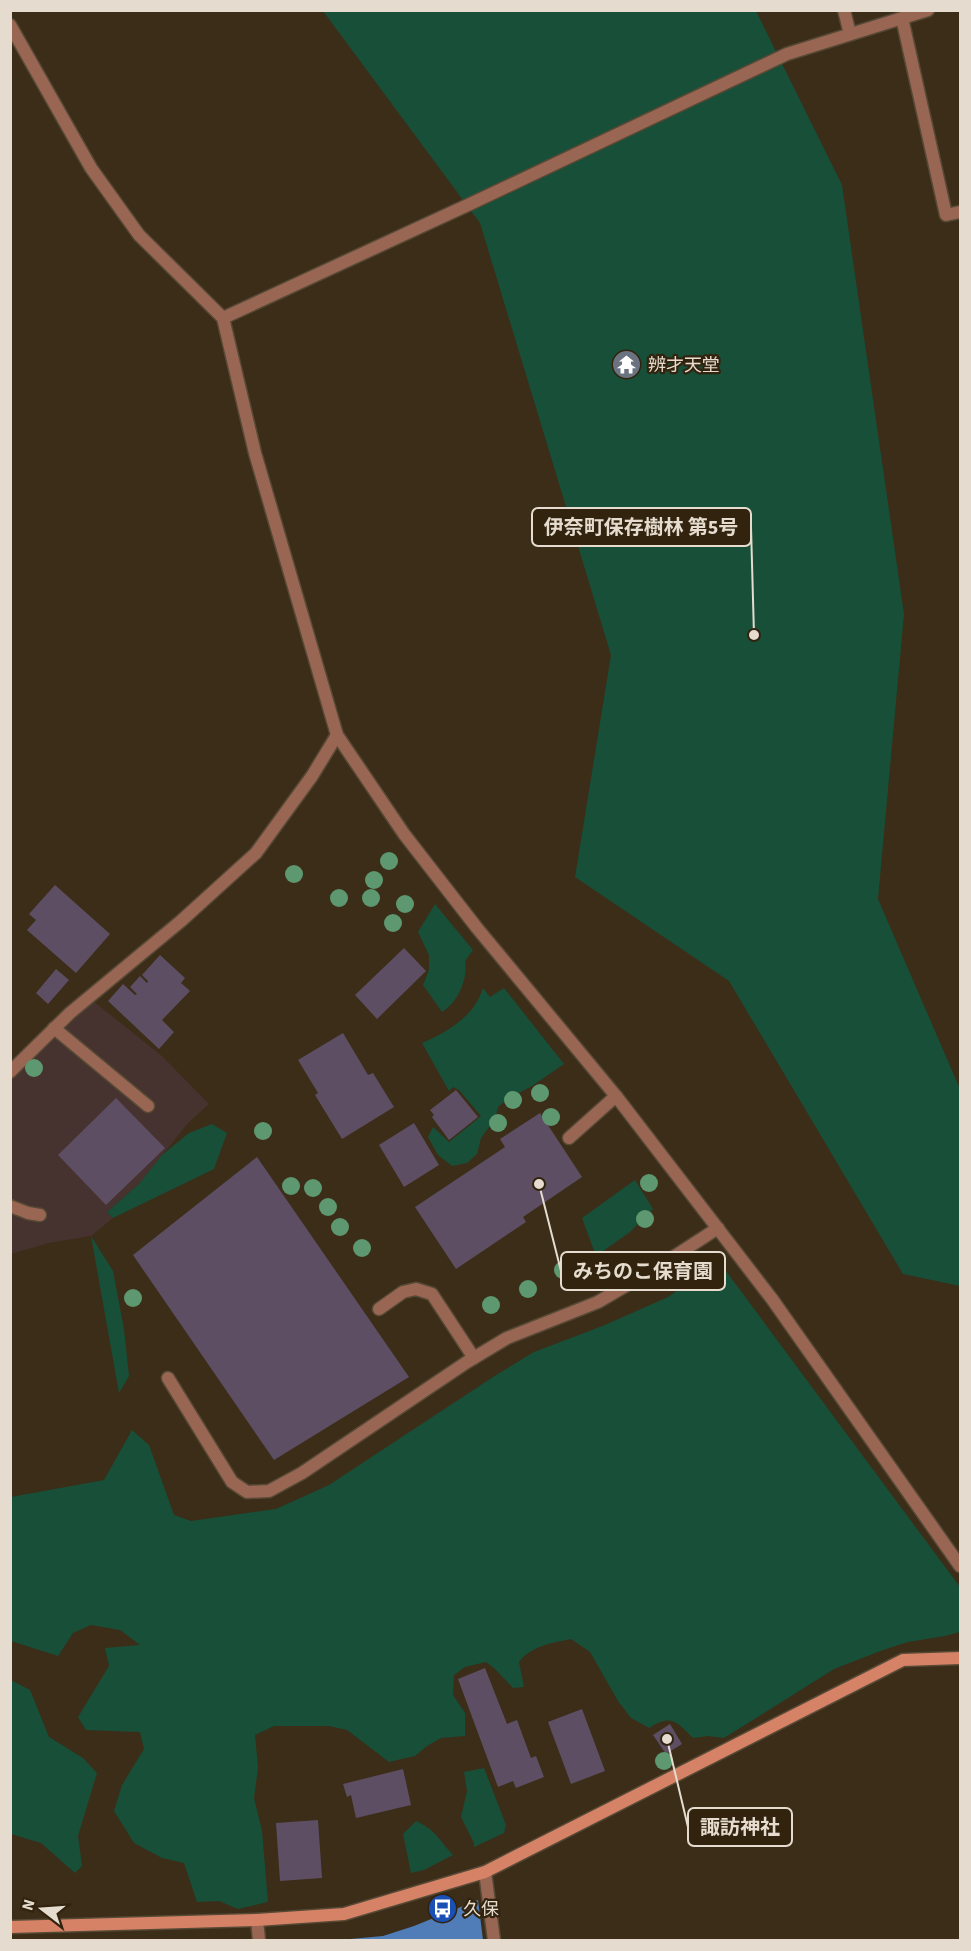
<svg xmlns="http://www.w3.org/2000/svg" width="971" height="1951" font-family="'Source Sans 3','Noto Sans JP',sans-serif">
  <rect width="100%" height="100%" fill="#3b2d18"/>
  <path fill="#46322e" d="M93 1001 162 1056 209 1104 188 1123 139 1184 107 1212 113 1218 91 1236 49 1243 11 1254V1079Z"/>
  <g fill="#184f38">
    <path d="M323 11H756L842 185 904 614 878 899 960 1089V1286L903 1274 729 981 575 877 611 655 480 223Z"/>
    <path d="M435 904 473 950 465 961C468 980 458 1002 442 1012L423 985 429 970V955L418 932Z"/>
    <path d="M483 988 490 997 504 988 564 1064 532 1086 508 1099 498 1107 495 1119 481 1138 477 1154 467 1163 452 1166 438 1155 428 1137 433 1127 449 1142 481 1116 459 1090 453 1087 449 1091 422 1043C447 1032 474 1017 483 988Z"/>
    <path d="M212 1124 227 1133 214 1169 113 1218 107 1212 139 1184 162 1155 189 1133Z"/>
    <path d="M635 1180 653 1209 630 1232 596 1256 582 1218Z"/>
    <path d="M91 1236 113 1271 124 1329 129 1376 119 1393Z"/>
    <path d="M717 1267H723L960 1587V1632L945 1636 908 1642 883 1650 834 1669 724 1738 708 1736 693 1738C676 1721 671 1714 649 1728L631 1718 618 1701 590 1652 571 1639C552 1643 531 1646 519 1662L524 1687 513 1688 495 1669 486 1662 465 1667 454 1675 453 1695 465 1713V1736L441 1738 427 1746 415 1756 389 1762 347 1730 329 1726H274L255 1735 258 1768 254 1798 262 1831 268 1902 238 1909 219 1901 197 1902 184 1863 162 1858 134 1843 114 1811 122 1785 144 1749 140 1732 86 1730 78 1717 109 1666 105 1648 140 1645 120 1630 91 1625 73 1633 58 1656 11 1641V1497L104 1480 132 1430 149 1445 174 1515 191 1521 276 1509 329 1485 493 1377 534 1352 605 1325 668 1297 697 1277Z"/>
    <path d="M11 1680 30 1690 49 1737 83 1758 97 1773 78 1836 82 1866 75 1873 41 1843 11 1834Z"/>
    <path d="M484 1768 506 1825 504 1833 474 1847V1843L461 1817 467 1791 464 1772Z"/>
    <path d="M416 1821C436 1830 439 1840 453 1855L424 1870 411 1873 403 1834Z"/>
  </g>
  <path fill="#507db7" d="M478 1900 483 1940H339L383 1936 414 1926Z"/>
  <g fill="#5d4e64">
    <path d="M55 885 110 934 76 973 27 930 36 920 29 914Z"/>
    <path d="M404 948 426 971 377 1019 355 995Z"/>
    <path d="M160 955 185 978 181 983 190 991 162 1020 174 1032 159 1049 108 1001 123 984 135 995 137 994 130 987 140 976 147 983 148 981 142 975Z"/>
    <path d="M56 969 69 980 48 1004 36 993Z"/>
    <path d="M343 1033 368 1075 373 1073 394 1107 342 1139 315 1095 318 1093 298 1060Z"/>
    <path d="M456 1090 478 1117 449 1140 432 1117 434 1115 430 1110Z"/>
    <path d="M116 1098 165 1148 106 1205 58 1155Z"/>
    <path d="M540 1113 582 1177 523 1217 526 1222 456 1269 415 1207 505 1147 500 1139Z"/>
    <path d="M414 1123 439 1165 404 1187 379 1145Z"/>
    <path d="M257 1157 409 1377 274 1460 133 1255Z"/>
    <path d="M485 1668 507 1724 517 1720 531 1758 536 1756 544 1777 516 1788 513 1781 498 1787 458 1679Z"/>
    <path d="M582 1709 605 1771 571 1784 548 1722Z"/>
    <path d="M670 1724 682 1744 666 1754 653 1735Z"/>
    <path d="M403 1769 411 1805 356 1818 351 1795 347 1797 343 1784Z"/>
    <path d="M318 1820 322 1878 280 1881 276 1823Z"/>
  </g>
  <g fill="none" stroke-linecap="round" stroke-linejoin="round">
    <defs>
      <g id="lane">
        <path d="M54 1028 148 1106"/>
        <path d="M569 1138 616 1096"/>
        <path d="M10 1206 28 1213 40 1215"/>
        <path d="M379 1309 403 1292 416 1289 432 1294 474 1358"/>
        <path d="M168 1378 232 1482 247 1492 269 1491 302 1473 467 1362 507 1338 598 1302 661 1265 718 1228"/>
      </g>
      <g id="street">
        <path d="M844 10 850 34"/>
        <path d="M902 18 946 215 960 212"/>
        <path d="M10 25 91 168 139 235 223 318 255 453 337 735 404 834 477 928 616 1096 772 1299 960 1566"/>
        <path d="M223 318 470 204 787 54 928 10"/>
        <path d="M10 1072 70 1013 181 921 256 853 312 776 337 735"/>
        <path d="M485 1872 494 1940"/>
        <path d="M257 1920 259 1940"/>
      </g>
      <path id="secondary" d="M10 1927 257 1920 344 1914 485 1872 903 1660 960 1658"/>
    </defs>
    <use href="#lane" stroke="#564935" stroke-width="15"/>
    <use href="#street" stroke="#564935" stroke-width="15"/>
    <use href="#secondary" stroke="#564935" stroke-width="15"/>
    <use href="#lane" stroke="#9a6654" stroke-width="12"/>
    <use href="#street" stroke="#9a6654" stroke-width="12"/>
    <use href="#secondary" stroke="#d58266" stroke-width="12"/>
  </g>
  <g fill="#5e9870">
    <circle cx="389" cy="861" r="9"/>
    <circle cx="294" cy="874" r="9"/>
    <circle cx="374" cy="880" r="9"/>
    <circle cx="339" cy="898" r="9"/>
    <circle cx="371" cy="898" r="9"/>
    <circle cx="405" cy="904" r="9"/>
    <circle cx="393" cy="923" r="9"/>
    <circle cx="34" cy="1068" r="9"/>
    <circle cx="540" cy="1093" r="9"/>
    <circle cx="513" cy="1100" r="9"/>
    <circle cx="551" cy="1117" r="9"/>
    <circle cx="498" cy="1123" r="9"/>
    <circle cx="263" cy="1131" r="9"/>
    <circle cx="649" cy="1183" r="9"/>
    <circle cx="291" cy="1186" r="9"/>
    <circle cx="313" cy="1188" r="9"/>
    <circle cx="328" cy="1207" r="9"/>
    <circle cx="645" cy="1219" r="9"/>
    <circle cx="340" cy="1227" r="9"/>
    <circle cx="362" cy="1248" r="9"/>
    <circle cx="563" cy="1270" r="9"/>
    <circle cx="528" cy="1289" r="9"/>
    <circle cx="133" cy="1298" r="9"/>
    <circle cx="491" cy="1305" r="9"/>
    <circle cx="664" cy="1761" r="9"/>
  </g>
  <defs>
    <symbol id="temple-disc" viewBox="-11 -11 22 22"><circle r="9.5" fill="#6b7280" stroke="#31230e"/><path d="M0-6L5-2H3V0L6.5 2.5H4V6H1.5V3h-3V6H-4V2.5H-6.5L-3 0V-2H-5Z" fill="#fff"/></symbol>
    <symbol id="bus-disc" viewBox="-11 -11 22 22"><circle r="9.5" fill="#1a4fb4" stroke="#31230e"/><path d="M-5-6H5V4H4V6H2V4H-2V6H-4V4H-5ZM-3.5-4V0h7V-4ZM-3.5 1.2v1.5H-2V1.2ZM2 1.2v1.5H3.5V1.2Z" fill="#fff"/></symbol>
  </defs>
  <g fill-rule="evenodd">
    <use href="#temple-disc" x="610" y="348" width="33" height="33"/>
    <use href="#bus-disc" x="426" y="1892" width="33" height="33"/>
  </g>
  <g text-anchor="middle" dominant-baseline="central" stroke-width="4.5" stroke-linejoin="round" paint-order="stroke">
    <g font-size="18" fill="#e5dccf" stroke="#31230e" text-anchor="start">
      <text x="648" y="365">辨才天堂</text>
      <text x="463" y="1909">久保</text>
    </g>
  </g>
  <path fill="none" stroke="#e5dccf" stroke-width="2" d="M754 635L751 527M539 1184L561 1271M667 1739L688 1827"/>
  <g fill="#e5dccf" stroke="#31230e" stroke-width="2">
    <circle cx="754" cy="635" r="6"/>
    <circle cx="539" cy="1184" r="6"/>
    <circle cx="667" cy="1739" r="6"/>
  </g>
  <g fill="#31230e" stroke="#e5dccf" stroke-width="2">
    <rect x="532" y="508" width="219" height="38" rx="6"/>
    <rect x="561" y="1252" width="164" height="38" rx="6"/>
    <rect x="688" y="1808" width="104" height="38" rx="6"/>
  </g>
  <g font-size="20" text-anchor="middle" font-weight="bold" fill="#e5dccf">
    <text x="641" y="534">伊奈町保存樹林 第5号</text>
    <text x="643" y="1278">みちのこ保育園</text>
    <text x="740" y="1834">諏訪神社</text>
  </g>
  <rect width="971" height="1951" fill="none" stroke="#e5dccf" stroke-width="24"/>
  <g transform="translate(42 1909) rotate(287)" stroke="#31230e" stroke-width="4.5" paint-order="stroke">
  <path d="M0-4.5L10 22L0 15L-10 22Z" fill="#e5dccf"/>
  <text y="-9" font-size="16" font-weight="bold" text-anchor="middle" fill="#e5dccf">N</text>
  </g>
</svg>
